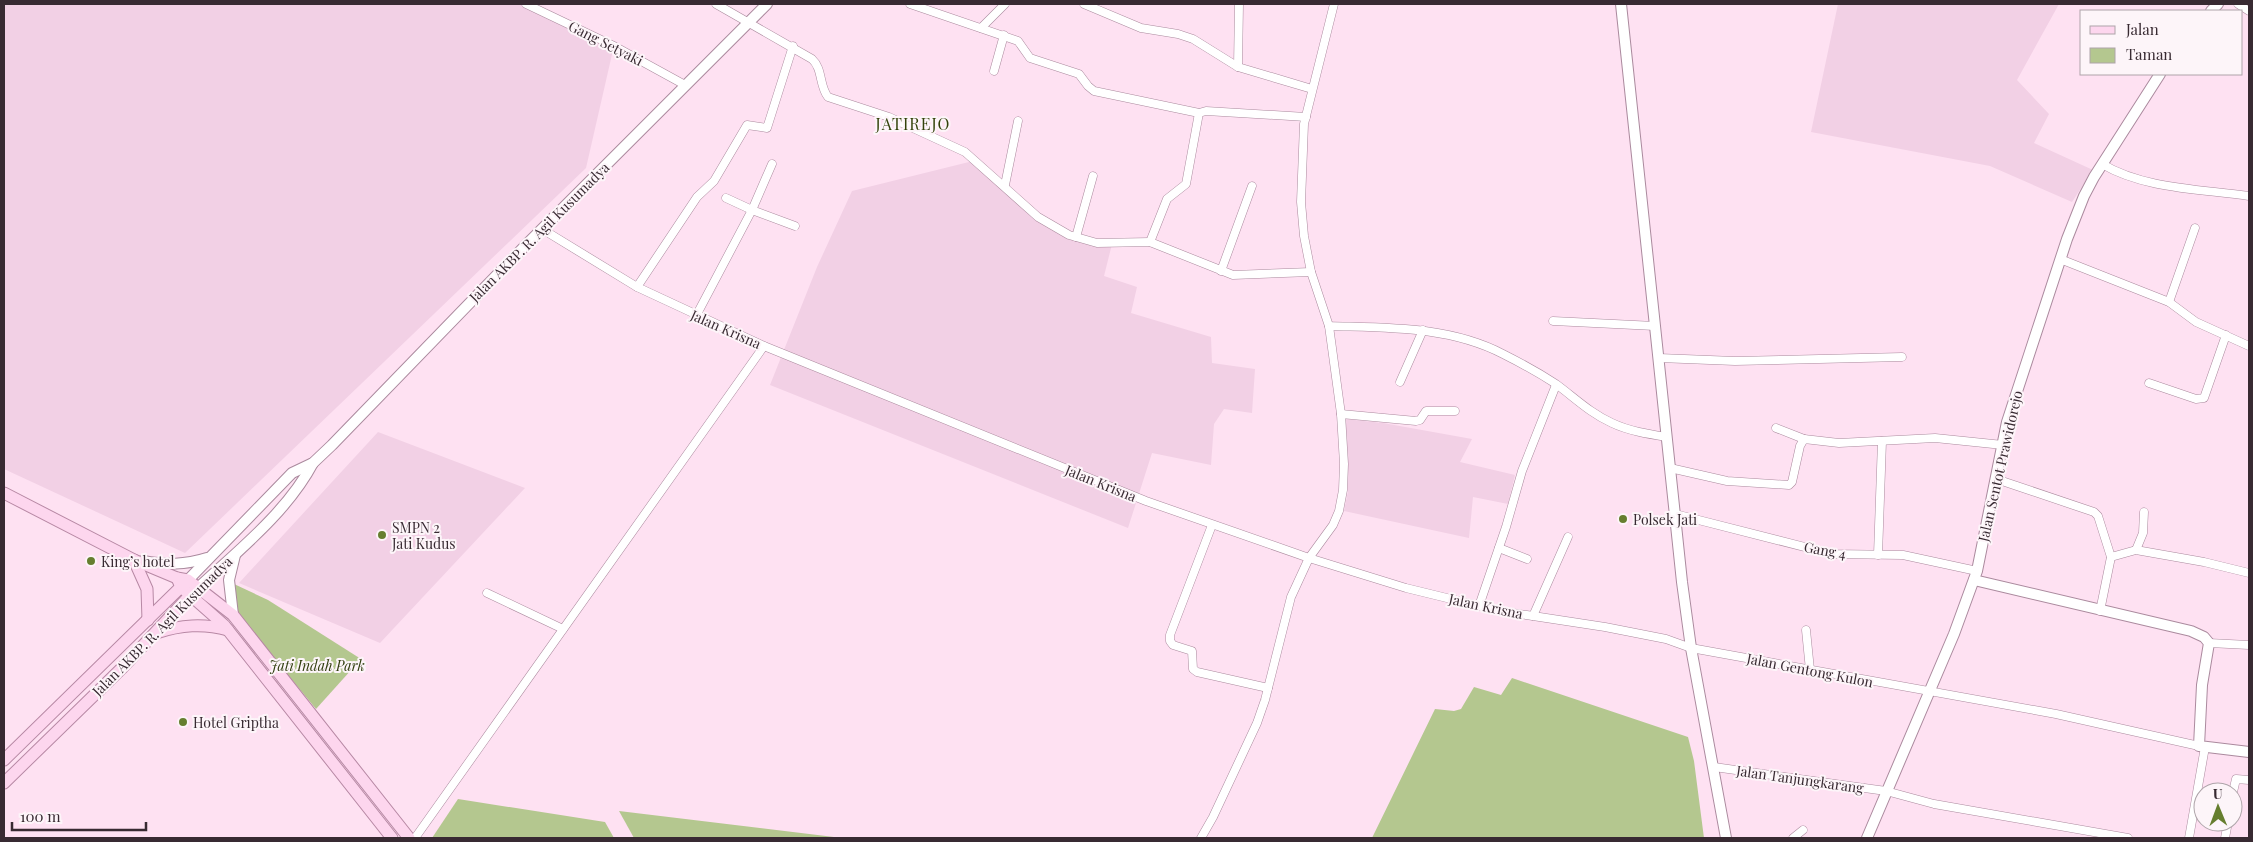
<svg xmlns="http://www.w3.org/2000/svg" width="2253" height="842" font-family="'Playfair Display',serif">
  <rect width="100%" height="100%" fill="#fee1f2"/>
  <g fill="#f2d0e5">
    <path d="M4 4H528L613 50 586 168 185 553 4 469Z"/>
    <path d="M1838 4H2059L2017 80 2049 114 2034 143 2093 170 2072 202 1990 166 1811 132Z"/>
    <path d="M973 161 1046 225 1112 244 1104 276 1137 287 1131 313 1211 337 1212 363 1255 369 1252 413 1224 409 1214 424 1211 465 1152 453 1128 528 770 385 817 267 852 191Z"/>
    <path d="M1345 419 1383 423 1472 439 1460 462 1515 475 1508 504 1473 497 1469 538 1344 511 1348 491Z"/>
    <path d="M378 432 525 488 380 643 239 583Z"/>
  </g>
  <g fill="#b4c78f">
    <path d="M234 584 268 600 361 659 316 709 240 617 232 599Z"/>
    <path d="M1512 678 1688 737 1694 761 1704 838H1372L1435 709 1454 711 1461 709 1474 687 1501 695Z"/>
    <path d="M458 799 605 822 614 838H432Z"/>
    <path d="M619 811 834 837 634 838Z"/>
  </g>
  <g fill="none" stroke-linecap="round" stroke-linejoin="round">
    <defs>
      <g id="street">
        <path d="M526 4 612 45 685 85"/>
        <path d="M716 4 812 59C823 69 819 86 828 97L889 117 965 152 1038 217 1069 235 1097 243 1150 242 1233 275 1311 272"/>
        <path d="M910 4 1018 41 1030 58 1079 74 1088 86 1094 91 1199 113 1186 184 1167 199 1150 242"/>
        <path d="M1084 4 1141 28 1178 34 1193 39 1238 67 1312 89"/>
        <path d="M2238 4 2249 11"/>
        <path d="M981 28 1005 4"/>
        <path d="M1238 67 1239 4"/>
        <path d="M994 71 1004 35"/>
        <path d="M1199 113 1206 111 1306 117"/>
        <path d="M2102 164C2144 189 2201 189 2249 196"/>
        <path d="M1005 185 1018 121"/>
        <path d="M726 198 752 210 795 226"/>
        <path d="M542 229 637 287 764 346 1146 501 1309 558 1406 588 1500 611 1605 627 1666 639 1691 648 2056 714 2199 746"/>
        <path d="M1076 237 1093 176"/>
        <path d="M2060 259 2169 302 2196 322 2249 346"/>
        <path d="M1221 271 1252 186"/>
        <path d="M637 287 697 197 714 181 747 125 767 128 793 46"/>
        <path d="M2169 302 2195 228"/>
        <path d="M696 316 752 210 772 164"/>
        <path d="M1553 321 1655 326"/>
        <path d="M1329 326C1388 328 1449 326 1503 354 1521 363 1539 373 1556 384 1575 398 1590 413 1612 423 1629 431 1648 434 1667 437"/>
        <path d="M1659 358 1735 361 1902 357"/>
        <path d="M1400 382 1423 330"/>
        <path d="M2149 383 2196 399 2204 398 2226 335"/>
        <path d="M1341 414 1416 421 1420 420 1426 411H1455"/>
        <path d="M1776 428 1804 439"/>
        <path d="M1670 468 1727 481 1789 485 1792 482 1800 446 1804 439 1839 443 1935 438 2003 445"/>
        <path d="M1996 479 2094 512 2098 516 2111 557 2100 611"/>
        <path d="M1675 514 1832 554 1903 555 1977 571"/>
        <path d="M1212 525 1170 635V641L1173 645 1192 651 1193 669 1197 672 1268 688"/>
        <path d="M1499 548 1527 559"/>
        <path d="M2136 550 2143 533 2144 512"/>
        <path d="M1878 555 1882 441"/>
        <path d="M2111 557 2136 550 2204 562 2249 573"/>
        <path d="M487 593 563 629"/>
        <path d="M1479 606 1506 527 1522 471 1556 385"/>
        <path d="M1533 616 1568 537"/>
        <path d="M1806 630 1810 670"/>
        <path d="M2209 643 2249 645"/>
        <path d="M1714 767 1886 791 1934 804 2128 838"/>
        <path d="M2233 792 2236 779 2249 780"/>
        <path d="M415 838 764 346"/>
        <path d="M1201 838 1213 817 1257 723 1265 700 1291 597 1309 558 1333 525 1339 511 1343 490 1344 464 1341 414 1329 326 1311 272 1304 236 1301 202 1304 124 1334 4"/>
        <path d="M1793 838 1803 830"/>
        <path d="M2189 838 2205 747"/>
        <path d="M2225 838 2228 822"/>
      </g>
      <g id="secondary">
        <path d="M1621 4 1682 582 1691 648 1726 838"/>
        <path d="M2211 11 2218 4"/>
        <path d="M143 561C166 565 185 565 207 558"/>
        <path d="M188 580 292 473 313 463 332 445 525 246 767 4"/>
        <path d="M1974 580 2191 631 2204 637 2209 643 2202 685 2199 746 2249 752"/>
        <path d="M199 587C239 550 287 512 313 463"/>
        <path d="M233 615 229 580 235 555"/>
        <path d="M1867 838 1954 634 1977 571 2007 422 2067 239 2084 196 2094 177 2160 74"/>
      </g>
      <g id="primary">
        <path d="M4 493 134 560 177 578 188 580 233 615 409 838"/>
        <path d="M134 560 147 589 148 620"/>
        <path d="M177 578 181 587 224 625 392 838"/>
        <path d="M156 633C181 625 203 623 228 630"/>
        <path d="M4 760 187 581"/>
        <path d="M4 783 123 667 195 590"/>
      </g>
    </defs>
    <use href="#street" stroke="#ab8a9e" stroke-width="9"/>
    <use href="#secondary" stroke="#ab8a9e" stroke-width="12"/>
    <use href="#primary" stroke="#b788a4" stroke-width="13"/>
    <use href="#street" stroke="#fff" stroke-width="8"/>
    <use href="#secondary" stroke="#fff" stroke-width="10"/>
    <use href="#primary" stroke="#fdd6ee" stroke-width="11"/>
  </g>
  <g fill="#667e2f" stroke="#fdf5f9" stroke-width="2">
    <circle cx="1623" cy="519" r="5"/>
    <circle cx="382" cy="535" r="5"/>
    <circle cx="91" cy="561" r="5"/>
    <circle cx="183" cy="722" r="5"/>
  </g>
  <g text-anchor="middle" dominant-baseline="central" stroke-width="4" stroke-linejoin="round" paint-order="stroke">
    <g font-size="14" fill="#382a32" stroke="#fdf5f9">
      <text transform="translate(606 43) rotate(27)">Gang Setyaki</text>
      <text transform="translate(539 232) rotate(-45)">Jalan AKBP. R. Agil Kusumadya</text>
      <text transform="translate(726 329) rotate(24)">Jalan Krisna</text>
      <text transform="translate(2000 466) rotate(-77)">Jalan Sentot Prawidorejo</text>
      <text transform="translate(1101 483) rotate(22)">Jalan Krisna</text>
      <text transform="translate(1825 550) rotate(10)">Gang 4</text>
      <text transform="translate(1486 606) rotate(12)">Jalan Krisna</text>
      <text transform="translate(162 626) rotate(-45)">Jalan AKBP. R. Agil Kusumadya</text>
      <text transform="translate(1810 670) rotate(11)">Jalan Gentong Kulon</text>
      <text transform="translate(1800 779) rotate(8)">Jalan Tanjungkarang</text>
    </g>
    <g font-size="14" fill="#382a32" stroke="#fdf5f9" text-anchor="start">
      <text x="1633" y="519">Polsek Jati</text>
      <text x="392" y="527">SMPN 2<tspan x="392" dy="16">Jati Kudus</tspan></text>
      <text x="101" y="561">King’s hotel</text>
      <text x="193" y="722">Hotel Griptha</text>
    </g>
    <g font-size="14" font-style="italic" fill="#313e0f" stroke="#fdf5f9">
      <text x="317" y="665">Jati Indah Park</text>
    </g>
    <g font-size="16" letter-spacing="1" fill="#33420a" stroke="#fdf5f9">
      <text x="913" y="123">JATIREJO</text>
    </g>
  </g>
  <rect width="2253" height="842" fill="none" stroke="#382a32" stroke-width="10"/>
  <rect x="2080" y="10" width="162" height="65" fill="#fdf5f9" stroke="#aea4a9"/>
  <rect x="2090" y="26" width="25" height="8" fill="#fdd6ee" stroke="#aea4a9"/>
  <text x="2126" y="35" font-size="15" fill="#382a32">Jalan</text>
  <rect x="2090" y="48" width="25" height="15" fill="#b4c78f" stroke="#aea4a9"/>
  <text x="2126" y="60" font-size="15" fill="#382a32">Taman</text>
  <g transform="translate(2218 807) rotate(359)"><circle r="24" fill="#fdf5f9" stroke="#aea4a9"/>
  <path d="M0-4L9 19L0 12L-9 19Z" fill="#667e2f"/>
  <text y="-8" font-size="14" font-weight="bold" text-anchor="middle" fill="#382a32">U</text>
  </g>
  <path d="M12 822v8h134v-8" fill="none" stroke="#382a32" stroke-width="2.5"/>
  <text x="20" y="822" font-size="15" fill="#382a32" stroke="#fdf5f9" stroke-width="4" paint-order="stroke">100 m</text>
</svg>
